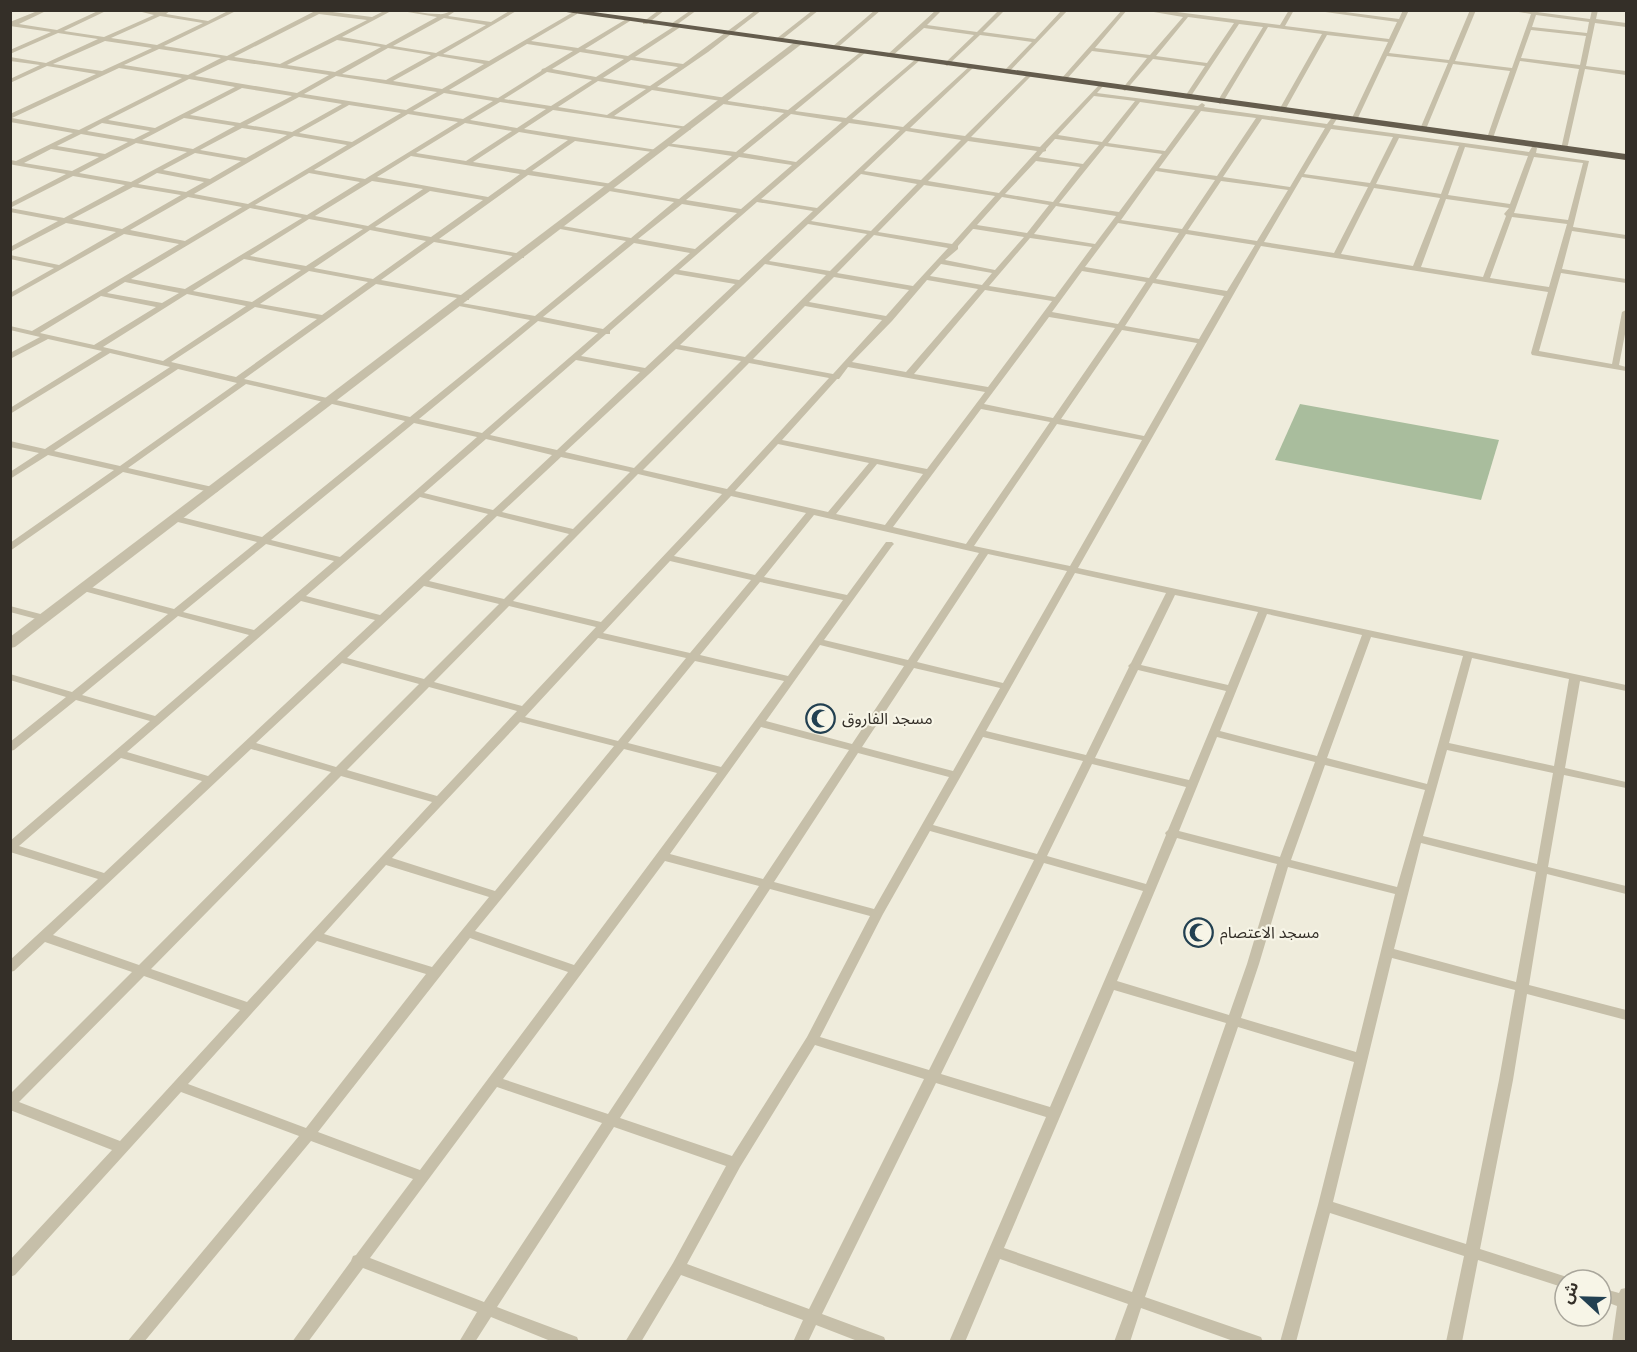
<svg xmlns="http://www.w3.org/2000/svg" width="1637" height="1352" font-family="Raleway,'Noto Sans Arabic',sans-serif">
  <rect width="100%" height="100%" fill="#efecdc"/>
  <path fill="#a9bd9d" d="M1300 404 1499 440 1481 500 1275 460Z"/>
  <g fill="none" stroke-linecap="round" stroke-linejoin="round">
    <g fill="#c6bfa9" fill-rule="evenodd">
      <path d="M40 10H48L19 24 57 30 100 10H108L64 31 104 37 154 15 134 10 159 12 171 10 166 14 208 21 230 10H238L164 46 227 56 317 10 372 17 386 10H393L342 37 386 45 437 17 396 10C410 10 425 14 439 14 445 15 451 10 457 10L448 16 491 22 511 10H518L443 54 489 61 575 11 577 12V14L531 41 578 48 628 18 630 19V21L585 49 628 56 673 27 668 26 691 10H697L675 26H679V28L635 57 683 64 756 10H762L708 52 657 87 726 98 728 101 788 110 863 50 865 51V53L795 111 846 118 917 58 919 59V61L852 119 903 127 971 65 974 67 973 68 910 128 965 136 1029 73 1031 74V76L971 137 1040 147 1101 83 1104 85 1097 93 1198 106 1202 103 1205 105 1204 107 1327 124 1333 116 1335 115 1338 117 1333 125 1529 152 1532 147 1534 146 1537 148 1536 153 1589 161 1573 227 1626 235V239L1572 231 1562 269 1626 279V283L1561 273 1539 351 1612 364 1622 312 1626 310V329L1619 365 1626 367V371L1532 355 1531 353 1548 292 1261 246 1078 568 1626 685V691L1580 681 1565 768 1626 782V788L1564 775 1548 867 1626 886V894L1547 874 1529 985 1626 1010V1020L1527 994 1513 1080 1480 1249 1570 1278 1572 1280H1565V1288L1478 1260 1462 1342H1446L1464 1256 1330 1213 1296 1342H1280L1318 1205 1354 1062 1238 1027 1145 1297 1261 1337 1263 1342H1236L1141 1308 1130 1342H1114L1128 1304 1000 1259 965 1342H949L1046 1117 936 1083 822 1314 884 1337 886 1342H860L816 1325 808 1342H793L803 1320 681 1275 641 1342H625L673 1263 726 1166 614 1127 497 1307 577 1337 579 1342H553L491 1317 475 1342H459L477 1312 363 1268 308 1342H292L351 1261 353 1256 356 1255 413 1179 311 1141 144 1342H127L299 1136 181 1092 15 1275 10 1277V1260L112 1150 10 1110V1094L132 972 45 942 14 971 10 972V960L98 879 10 852V841L150 721 76 700 14 750 10 751V742L66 697 10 680V674L72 692 168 614 80 590 78 588 80 586 83 585 174 609 257 542 174 521 172 519 174 517 177 516 262 537 405 421 246 384 128 468 217 488 219 490 217 492 214 493 123 472 10 551V543L114 470 48 455 10 479V472L39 453 10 447V441L45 449 170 367 110 353 10 414V408L102 351 48 339 10 359V353L40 337 10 330V326L32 331 179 244 124 234 10 298V293L54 268 10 259V255L59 265 116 232 66 223 10 252V247L58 221 10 212V208L64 218 125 185 73 176 10 208V203L66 174 14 165 10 164V160L16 161 73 133 10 122V114L96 74 47 66 10 83V79L40 65 10 61V57L46 63 98 39 58 33 10 54V50L51 32 10 26V22ZM319 14 367 20 280 64 234 57ZM160 16 203 23 157 45 111 38ZM444 18 486 25 436 53 393 46ZM337 40 381 47 335 72 287 65ZM105 41 152 48 102 71 53 64ZM527 44 573 51 545 68 542 69 541 71 498 98 449 90ZM388 48 431 55 386 80 342 74ZM159 49 221 58 188 75 124 65ZM580 52 624 59 596 77 552 69ZM438 56 484 64 442 89 393 81ZM228 60 329 75 297 93 195 76ZM631 60 678 67 650 86 603 78ZM119 68 182 78 79 130 12 118ZM547 72 592 80 551 106 504 99ZM336 76 437 92 406 110 304 94ZM189 79 235 87 155 128 108 120ZM598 81 646 89 607 115 558 107ZM242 88 292 96 240 123 190 115ZM652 90 721 101V103L723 104 784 113 736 152 666 143 665 144 668 146 732 156 679 199 613 188 615 186 612 184 532 171 575 141 659 153V151L657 150 524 129 553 110 690 130 691 129 688 127 614 116ZM444 93 493 101 463 119 413 111ZM1094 96 1135 101 1102 142 1058 135ZM299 97 342 104 292 132 247 125ZM500 102 546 109 517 128 470 120ZM1140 102 1195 110 1165 151 1108 143ZM349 105 401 113 352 142 299 133ZM1201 111 1256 118 1217 176 1159 168ZM408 114 458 122 365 179 314 170ZM791 114 842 122 796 162 743 153ZM184 118 235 126 193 149 142 140ZM1262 119 1325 128 1290 187 1223 177ZM102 123 150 131 134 139 87 131ZM465 123 512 131 466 161 416 153ZM849 123 900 130 817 208 761 199ZM242 128 287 135 246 158 200 150ZM1331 129 1393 137 1370 183 1304 174ZM906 131 961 140 921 180 864 171ZM519 132 568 140 525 170 473 162ZM81 134 128 142 105 154 57 146ZM294 136 347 145 248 204 194 194ZM1399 138 1459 146 1441 194 1376 184ZM1055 139H1056L1099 145 1083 164 1039 157 1043 152 1046 151V149ZM968 141 1037 151 999 193 928 181ZM136 143 187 152 131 182 79 173ZM1105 146 1162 154 1119 212 1059 203ZM1465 147 1528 156 1510 204 1448 195ZM51 149 99 157 72 171 24 163ZM195 153 241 161 210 179 163 170ZM411 156 520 174 488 197 377 177ZM739 157 792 165 741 209 686 200ZM1534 157 1583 163 1568 220 1514 213ZM1036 161 1080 167 1053 202 1005 194ZM1156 171 1215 180 1182 229 1121 220ZM157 173 204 182 186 192 138 184ZM309 173 360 182 307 215 255 205ZM861 174 917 184 871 231 811 221ZM528 175 607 187 606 189 609 191 674 202 631 238 557 225V229H560L626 241 535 316 456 302V306H459L530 320 410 417 244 379 376 284 469 300V296H466L381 280 434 242 524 258V254H521L439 239ZM1302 177 1368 187 1334 253 1264 242ZM372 181 423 189 368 226 315 216ZM1221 181 1288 190 1257 241 1188 230ZM924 185 995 196 952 244 878 232ZM133 187 181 195 122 229 72 219ZM1374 188 1440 198 1413 266 1341 254ZM430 191 483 200 431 237 375 227ZM188 197 242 207 185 241 130 230ZM1002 197 1049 205 1027 233 977 225ZM1446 199 1509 208 1504 214 1506 216 1483 277 1421 267ZM757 202 813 211 739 280 679 270ZM682 204 737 213 695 249 638 239ZM1056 206 1116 216 1095 244 1034 234ZM250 208 302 218 185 289 131 279ZM1512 217 1567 224 1549 287 1490 278ZM309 219 363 229 306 266 250 256ZM1118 223 1179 233 1149 278 1085 267ZM808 224 867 234 830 271 769 261ZM973 229H974L1024 237 995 270 945 260 958 249V246ZM370 230 426 241 373 279 314 268ZM1186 234 1255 245 1227 291 1156 279ZM874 235 948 248 913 286 837 273ZM1030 238 1092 247 1055 297 989 286ZM634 243 690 253 603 329 543 317ZM244 259 301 270 252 302 193 291ZM765 264 826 275 745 357 680 345ZM941 264 992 273 982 285 930 276ZM309 271 368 282 322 315 260 304ZM1082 271 1146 282 1118 324 1052 312ZM675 274 735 284 645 368 581 356 606 334H610V331ZM834 277 909 290 886 316 809 302ZM927 280 978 289 906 372 852 362 892 321ZM125 282 179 293 162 303 107 293ZM1153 283 1224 296 1199 339 1125 326ZM985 290 1052 301 988 387 914 374ZM187 294 246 306 163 361 103 347ZM101 296 156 307 94 345 40 333ZM805 306 882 320 833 374 753 359ZM255 307 317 319 236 377 171 362ZM1049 317 1115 328 1053 418 984 404ZM538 321 598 333 482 433 419 419ZM1122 330 1197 343 1144 436 1061 419ZM676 349 741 361 634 468 565 452ZM576 360 640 372 557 450 490 435ZM749 363 829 378 727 489 643 470ZM848 367 985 392 927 469 782 440 837 379H839ZM178 369 237 383 120 466 54 451ZM981 409 1050 422 966 544 893 527ZM414 423 477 437 340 557 271 540ZM1057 424 1142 440 1070 566 974 546ZM486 439 552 455 493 510 424 493ZM778 444 869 463 828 512 735 491ZM561 457 630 472 573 529 502 512ZM877 464 923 474 885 525 836 514ZM638 474 722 494 601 622 513 601ZM731 496 806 513 755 575 674 556ZM420 497 488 514 380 615 306 596ZM814 515 979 553 908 660 824 640 892 546 894 544 892 542H886L847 595 764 577ZM497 516 569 534 504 599 429 581ZM266 544 334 561 254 630 183 612ZM988 554 1067 571 1003 683 917 662ZM670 561 751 580 690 653 603 633ZM1075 573 1166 593 1131 663 1128 666 1129 667 1086 755 986 731ZM760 582 843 600 788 676 700 655ZM424 586 499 604 424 679 347 658ZM1175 595 1258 612 1228 685 1141 665ZM301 601 375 620 208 776 127 752ZM509 606 596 627 522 706 434 682ZM1267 614 1362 635 1317 756 1220 731ZM178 616 249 635 155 716 82 695ZM1371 637 1463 656 1427 784 1327 758ZM598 638 686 658 618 741 525 717ZM820 645 904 666 852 744 766 721ZM1472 658 1569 679 1554 766 1449 743ZM695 661 784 681 721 767 628 743ZM342 663 419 684 336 767 256 743ZM914 668 1000 688 953 771 862 747ZM1138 670 1226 691 1189 780 1095 758ZM429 687 517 711 437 796 347 770ZM520 722 614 746 495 891 392 858ZM761 727 849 750 763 879 670 854ZM983 737 1083 761 1037 854 933 825ZM1217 737 1315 762 1280 857 1179 831ZM251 749 331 772 139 965 53 935ZM624 749 717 773 574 965 475 931ZM1447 750 1553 773 1537 864 1423 836ZM858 753 949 777 874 909 774 882ZM121 758 202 781 104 873 19 846ZM1092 764 1186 787 1168 830 1165 833 1166 835 1146 884 1047 856ZM1325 765 1425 790 1397 887 1291 860ZM341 776 432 802 247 1002 151 969ZM930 831 1034 860 929 1070 820 1037 883 914ZM1177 838 1277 864 1247 964 1229 1015 1117 981ZM1421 843 1536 872 1516 982 1394 949ZM665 861 759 886 608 1114 503 1079ZM1044 863 1143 891 1050 1107 941 1074ZM386 865 489 897 432 967 324 934ZM1288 867 1395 894 1356 1052 1241 1018 1259 964ZM770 889 870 916 807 1037 732 1156 620 1118ZM470 938 568 972 420 1170 318 1132ZM317 941 426 974 306 1128 188 1084ZM1392 958 1515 990 1499 1080 1466 1244 1333 1202ZM144 976 240 1010 120 1141 19 1102ZM1114 990 1226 1023 1132 1292 1004 1248ZM815 1045 924 1079 809 1309 687 1264 740 1167ZM497 1087 602 1123 484 1302 370 1258Z"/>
      <path d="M659 10H665L647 24H643V22Z"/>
      <path d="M813 10H819L780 41H776V39Z"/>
      <path d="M875 10H881L836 49H832V47Z"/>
      <path d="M936 10H942L927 25 977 32 999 10H1005L983 32 1035 39 1062 10H1068L1008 73 1003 72 1032 42 980 35 947 66 944 64 945 63 974 35 924 28 891 57H887V55Z"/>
      <path d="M1122 10H1127L1095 48 1150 55 1183 17 1142 10H1161L1280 25 1289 10H1294L1285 26 1389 39 1397 22 1311 10H1330L1399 19 1403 10H1409L1389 53 1449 60 1470 10H1476L1455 61 1512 68 1531 14 1507 10H1538L1537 12 1590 19 1592 10H1598L1596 19 1626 23V27L1595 23 1586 66 1626 71V75L1585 69 1567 149 1564 151 1561 149 1579 69 1520 61 1493 138 1490 140 1487 138 1510 71 1453 64 1426 129 1423 131 1420 129 1448 63 1387 56 1357 120 1352 121 1351 120 1388 42 1327 35 1285 110 1282 112 1279 110 1322 34 1268 27 1223 102 1220 104 1217 102 1263 27 1239 24 1189 99 1184 98 1205 66 1153 59 1125 91 1122 89 1147 58 1092 51 1065 81H1061V79ZM1536 15 1589 22 1587 33 1532 27ZM1188 17 1234 23 1207 63 1156 56ZM1531 30 1586 36 1580 65 1521 58Z"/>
      <path d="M10 606 48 616 49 618 44 621 10 612Z"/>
      <path d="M1601 1288 1619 1293 1621 1289 1626 1288V1342H1612L1617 1306 1601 1300Z"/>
    </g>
    <path fill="#c6bfa9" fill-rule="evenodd" d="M796 41 803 43 15 647 10 648V637Z"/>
    <path fill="#645c4d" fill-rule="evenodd" d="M552 10H579L1626 154V160Z"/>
  </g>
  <defs>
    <symbol id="mosque-ring" viewBox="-11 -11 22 22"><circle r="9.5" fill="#f7f5e7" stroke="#224051" stroke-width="1.5"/><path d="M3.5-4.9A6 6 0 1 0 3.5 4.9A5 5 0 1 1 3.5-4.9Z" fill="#224051"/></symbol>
  </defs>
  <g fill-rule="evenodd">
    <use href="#mosque-ring" x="804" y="702" width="33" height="33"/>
    <use href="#mosque-ring" x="1182" y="916" width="33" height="33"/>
  </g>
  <g text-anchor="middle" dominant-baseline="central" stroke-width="4.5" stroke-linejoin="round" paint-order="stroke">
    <g font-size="16" fill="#342f28" stroke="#f7f5e7" text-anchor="start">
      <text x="842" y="718">مسجد الفاروق</text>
      <text x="1220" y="932">مسجد الاعتصام</text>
    </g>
  </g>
  <rect width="1637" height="1352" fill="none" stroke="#342f28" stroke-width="24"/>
  <g transform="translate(1583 1298) rotate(292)"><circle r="28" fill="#f7f5e7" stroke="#a9a69b" stroke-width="1.5"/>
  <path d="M0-4.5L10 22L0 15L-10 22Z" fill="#224051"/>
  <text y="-9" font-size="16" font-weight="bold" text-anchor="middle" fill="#342f28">ش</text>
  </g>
</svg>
